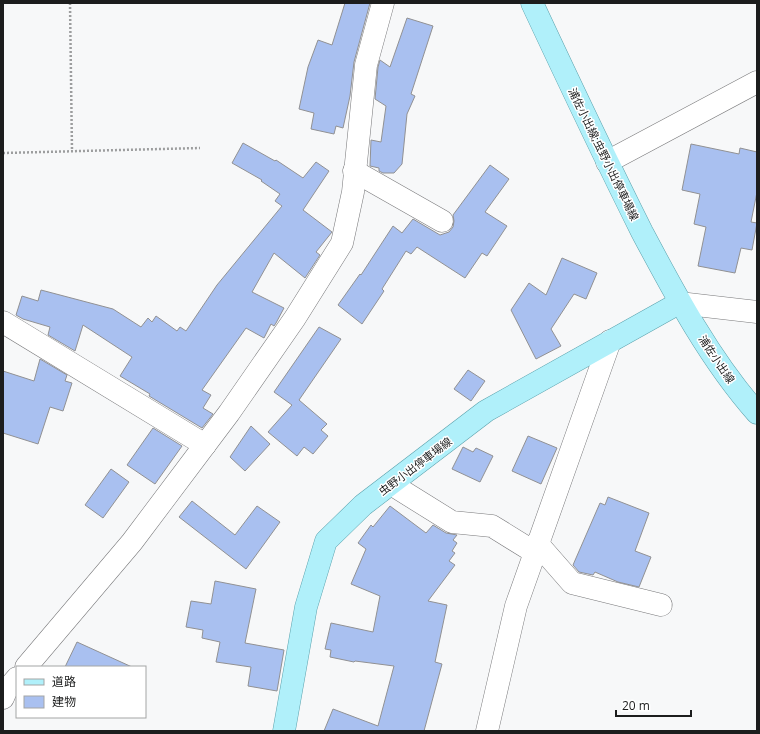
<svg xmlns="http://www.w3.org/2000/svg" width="760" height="734" font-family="'Open Sans','Noto Sans JP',sans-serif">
  <rect width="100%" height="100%" fill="#f7f8f9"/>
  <g fill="#a9c0f0" stroke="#919193">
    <path d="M345 3H370L354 62 350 96 343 128 336 126 334 134 311 129 314 113 299 109 308 67 318 40 332 45Z"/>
    <path d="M407 18 433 26 411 94 415 96 407 114 402 164 394 173H383L379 171V168L370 166 371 140 381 142 386 106 375 99 378 67 380 60 390 67Z"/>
    <path d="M243 143 275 161 276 160 303 178 316 162 329 171 303 210 332 232 316 252 320 255 305 278 274 253 252 292 284 308 276 323 274 326 271 324 264 338 246 328 202 390 211 395 203 408 213 414 202 428 149 396 150 394 120 376 132 357 83 325 75 351 48 335 50 327 23 319 16 315 22 296 38 301 41 290 113 309 141 327 148 318 152 322 156 316 177 331 180 327 186 331 217 285 282 206 275 201 280 194 261 181 262 180 232 163Z"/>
    <path d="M691 144 739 154 740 148 757 152V192L751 222 757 223 752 250 741 248 735 273 698 266 706 227 694 224 700 194 682 190Z"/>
    <path d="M490 165 509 179 485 212 507 226 487 256 482 253 465 278 417 247 411 254 406 251 382 289 384 291 362 324 338 305 360 274 361 275 393 226 402 233 413 219 440 235 449 232 453 227 454 221 453 215Z"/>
    <path d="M562 258 597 273 586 299 574 294 551 329 561 346 536 359 511 310 529 283 546 295Z"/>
    <path d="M319 327 341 339 299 400 327 424 321 430 328 436 313 454 304 447 297 456 268 432 292 405 274 392Z"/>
    <path d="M40 359 67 375 65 381 72 383 63 411 50 407 38 444 3 433V371L34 381Z"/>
    <path d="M468 370 485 381 471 401 454 389Z"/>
    <path d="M251 426 270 444 245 471 230 457Z"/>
    <path d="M153 428 182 446 155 484 127 465Z"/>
    <path d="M528 436 557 448 541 484 512 471Z"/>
    <path d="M463 447 473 452 476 448 493 456 480 482 452 469Z"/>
    <path d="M111 469 129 482 103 518 85 505Z"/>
    <path d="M608 497 649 513 635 551 651 557 639 587 618 582 595 572 593 575 579 572 573 565 600 503 605 505Z"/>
    <path d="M192 501 235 535 257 506 280 522 246 569 179 517Z"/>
    <path d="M390 506 426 533 433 525 446 533 457 535 453 540 457 543 452 551 455 553 449 561 455 565 428 601 447 605 435 662 442 664 424 731H324L333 709 378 726 394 666 355 661 354 662 330 657 331 650 325 649 331 623 373 632 380 596 351 584 366 549 358 543 371 525 373 527Z"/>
    <path d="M215 581 256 589 245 643 284 650 277 691 248 686 251 667 216 662 220 642 202 638 203 630 186 627 191 601 211 604Z"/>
    <path d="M77 642 132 667H65Z"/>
  </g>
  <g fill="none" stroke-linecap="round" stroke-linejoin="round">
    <defs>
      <g id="minor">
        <path d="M607 162 757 82"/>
        <path d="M354 171 442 221"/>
        <path d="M679 303 757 312"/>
        <path d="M3 322 205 445"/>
        <path d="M391 484 452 522 492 526 534 552"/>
        <path d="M537 543 572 583 661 605"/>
        <path d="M26 667 132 542 229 413 295 318 342 243 353 192 366 65 383 3"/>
        <path d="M3 698 6 691 17 678"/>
        <path d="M487 731 516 606 610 341"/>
      </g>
      <g id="major">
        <path d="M532 3C568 80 604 156 642 232 675 294 710 360 757 413"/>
        <path d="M284 731 306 607 326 541 363 505 486 411 679 303"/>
      </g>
    </defs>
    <use href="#minor" stroke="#79797b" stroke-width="23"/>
    <use href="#major" stroke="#5aa0ab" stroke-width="23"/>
    <g stroke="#9c9d9e" stroke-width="2.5" stroke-dasharray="2 2" stroke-linecap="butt">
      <path d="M70 3 72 151"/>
      <path d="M3 153 200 148"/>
    </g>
    <use href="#minor" stroke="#fff" stroke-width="22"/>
    <use href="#major" stroke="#b0f0fa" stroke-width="22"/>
  </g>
  <g text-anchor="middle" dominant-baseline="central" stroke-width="3" stroke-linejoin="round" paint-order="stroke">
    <g font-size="11" fill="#1c1d1d" stroke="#fff">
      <text transform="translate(604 154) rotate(64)">浦佐小出線;虫野小出停車場線</text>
      <text transform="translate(717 359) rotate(56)">浦佐小出線</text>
      <text transform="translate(415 466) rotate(-37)">虫野小出停車場線</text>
    </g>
  </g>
  <rect width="760" height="734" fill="none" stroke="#1c1d1d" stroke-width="8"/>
  <rect x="16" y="666" width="130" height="52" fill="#ffffff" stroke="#a4a5a5"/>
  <rect x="24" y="679" width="20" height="6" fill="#b0f0fa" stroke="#a4a5a5"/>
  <text x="52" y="686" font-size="12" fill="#1c1d1d">道路</text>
  <rect x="24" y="696" width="20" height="12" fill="#a9c0f0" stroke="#a4a5a5"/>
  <text x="52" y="706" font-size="12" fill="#1c1d1d">建物</text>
  <path d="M616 710v6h75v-6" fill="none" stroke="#1c1d1d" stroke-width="2"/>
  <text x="622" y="710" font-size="12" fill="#1c1d1d" stroke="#ffffff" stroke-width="3" paint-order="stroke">20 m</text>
</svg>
